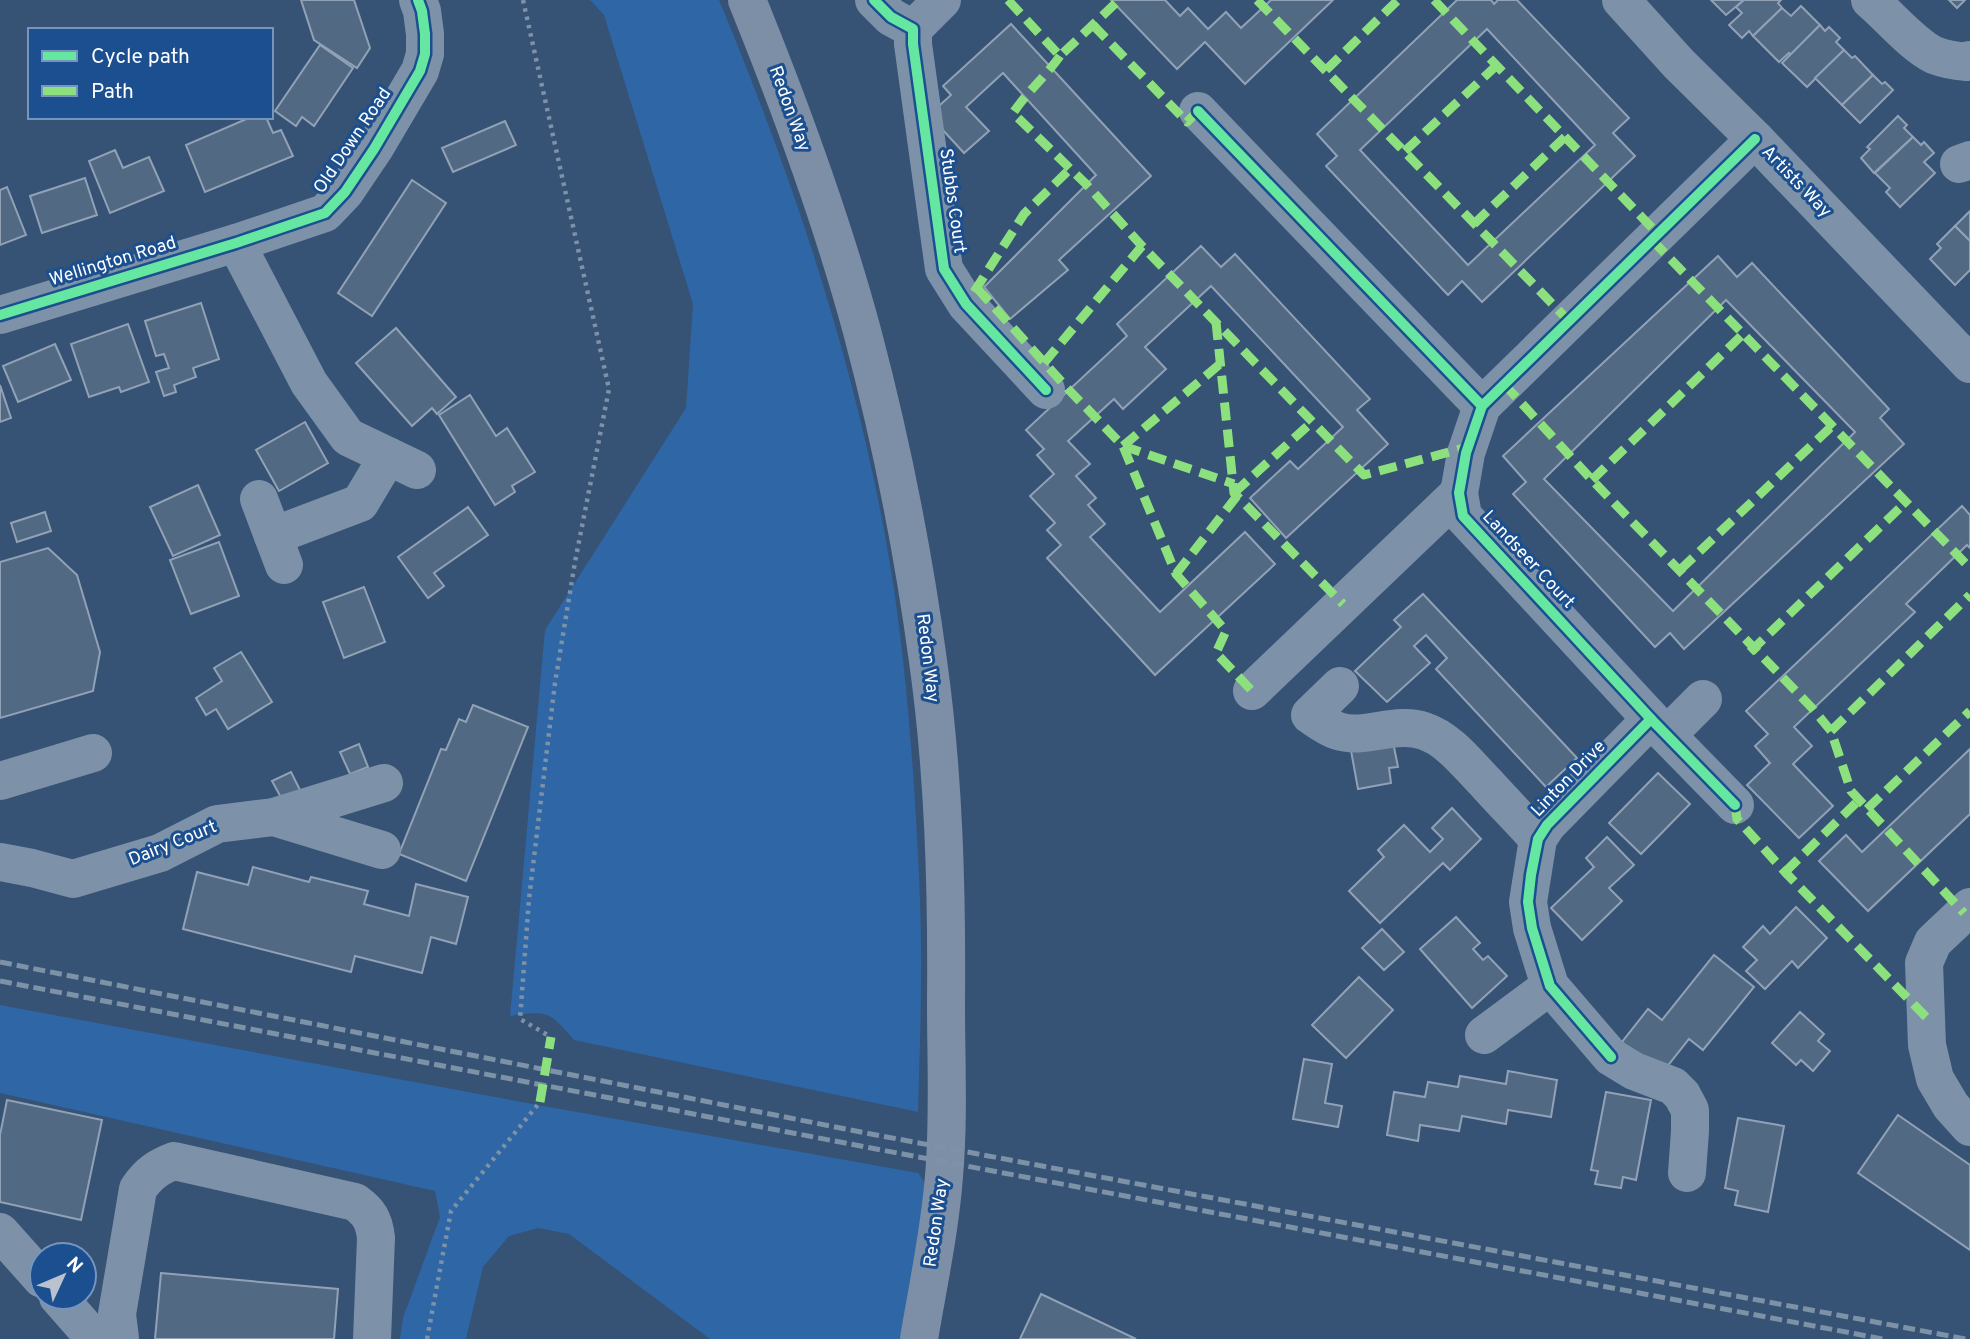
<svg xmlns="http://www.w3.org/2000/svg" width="1970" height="1339" font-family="Overpass,sans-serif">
  <rect width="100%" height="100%" fill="#365274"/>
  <g fill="#2f66a5">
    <path d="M590 0H719C794 180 858 371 890 564 902 637 909 712 914 786 918 851 922 916 921 981 921 1025 919 1069 918 1112L574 1040C550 1012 548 1010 510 1016L545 630 686 408 693 304 604 15Z"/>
    <path d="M0 1005 549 1107 918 1173 926 1184 903 1339H710L569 1234 538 1228 509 1236 483 1267 466 1339H400L403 1318 440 1217 435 1191 0 1093Z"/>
  </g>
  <g fill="#526984" stroke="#92a2b6" stroke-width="2" fill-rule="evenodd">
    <path d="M301 0H354L370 48 357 68 314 40Z"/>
    <path d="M1111 0H1165L1180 16 1188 8 1208 29 1226 12 1241 28 1271 0H1333L1245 84 1205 42 1177 69Z"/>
    <path d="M1457 0H1491L1494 4 1498 0H1517L1629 118 1613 133 1635 156 1482 302 1462 281 1448 295 1326 166 1337 156 1317 134ZM1487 29 1595 145 1468 265 1360 150Z"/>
    <path d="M1711 0H1744L1726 15Z"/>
    <path d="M1744 0H1781L1778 3 1782 8 1753 36 1749 31 1742 38 1729 25 1742 13 1736 7Z"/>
    <path d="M1949 0H1965L1957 8Z"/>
    <path d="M1801 6 1820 25 1791 55 1789 53 1779 62 1753 36 1782 8 1791 16Z"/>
    <path d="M1011 24 1151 176 1059 260 1068 270 1010 319 984 287 1096 175 1003 73 966 107 989 131 964 153 929 115 951 95 943 86Z"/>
    <path d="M1820 25 1825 31 1829 27 1840 38 1836 42 1844 50 1807 87 1782 63Z"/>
    <path d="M320 45 353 68 314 126 302 117 296 126 275 111Z"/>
    <path d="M1844 50 1852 58 1855 56 1873 75 1842 105 1815 78Z"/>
    <path d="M1873 75 1882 84 1885 82 1893 90 1860 123 1842 105Z"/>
    <path d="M1898 116 1907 125 1904 128 1913 137 1874 173 1861 158 1870 149 1867 147Z"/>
    <path d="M251 117H266L273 133 281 130 293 156 205 192 186 145Z"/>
    <path d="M505 121 516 145 453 172 442 148Z"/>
    <path d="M1913 137 1921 145 1924 142 1934 153 1924 162 1935 173 1900 207 1886 192 1890 188 1875 173Z"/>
    <path d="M115 150 123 168 149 157 164 191 110 213 89 161Z"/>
    <path d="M85 178 97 215 42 233 30 196Z"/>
    <path d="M412 180 446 203 372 316 338 293Z"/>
    <path d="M7 187 26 235 0 245V190Z"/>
    <path d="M1970 211V241L1955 226Z"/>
    <path d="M1955 226 1970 241V270L1955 285 1930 259 1941 248 1937 244Z"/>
    <path d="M1201 246 1221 267 1235 254 1370 399 1357 410 1388 444 1286 538 1250 498 1290 461 1298 469 1343 427 1211 286 1145 347 1166 369 1123 409 1114 399 1068 441 1090 464 1076 476 1096 498 1088 505 1105 524 1090 537 1160 612 1245 532 1275 564 1155 675 1047 558 1061 545 1047 530 1055 523 1030 496 1054 474 1037 455 1044 449 1026 430 1127 336 1117 324Z"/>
    <path d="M1718 256 1737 277 1752 263 1889 409 1880 418 1904 444 1684 649 1670 633 1655 647 1513 494 1526 482 1503 456ZM1726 300 1855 432 1673 611 1544 479Z"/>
    <path d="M201 303 219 359 193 368 196 377 174 385 176 392 164 396 156 372 169 368 164 354 156 356 145 321Z"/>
    <path d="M128 324 149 382 121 392 119 387 89 397 71 344Z"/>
    <path d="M396 328 456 397 437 414 432 408 412 426 356 363Z"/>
    <path d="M55 344 71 380 18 402 3 366Z"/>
    <path d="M0 385 11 418 0 422Z"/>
    <path d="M470 395 496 436 507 428 535 472 512 486 515 492 495 505 439 415Z"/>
    <path d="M305 422 328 463 279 491 256 450Z"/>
    <path d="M198 485 220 535 173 556 150 507Z"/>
    <path d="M1962 506 1970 515V548L1967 545 1906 604 1915 612 1794 727 1812 746 1793 764 1833 806 1799 838 1747 785 1770 763 1755 746 1768 734 1746 711Z"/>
    <path d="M468 507 488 535 434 573 444 586 428 598 398 557Z"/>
    <path d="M45 512 51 531 17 542 11 523Z"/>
    <path d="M219 542 239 596 191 614 170 560Z"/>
    <path d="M48 548 77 575 100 652 93 691 0 718V562Z"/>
    <path d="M364 587 385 642 344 658 323 602Z"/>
    <path d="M1423 594 1577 758 1546 787 1436 669 1447 658 1426 635 1414 646 1430 663 1387 702 1355 671 1401 627 1394 620Z"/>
    <path d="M241 652 272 702 228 729 216 709 206 715 196 698 222 681 214 668Z"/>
    <path d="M473 705 528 727 466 881 399 854 441 749 446 750 459 719 466 722Z"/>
    <path d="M1392 737 1398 767 1389 768 1391 783 1358 789 1350 745Z"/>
    <path d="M359 744 368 767 350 774 340 752Z"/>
    <path d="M1970 749V814L1868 911 1819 861 1846 835 1862 852Z"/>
    <path d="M291 772 302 794 284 803 272 781Z"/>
    <path d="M1658 773 1690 804 1641 854 1609 823Z"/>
    <path d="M1452 808 1481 839 1450 870 1443 863 1380 923 1349 891 1384 857 1378 850 1404 825 1430 852 1443 839 1432 828Z"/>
    <path d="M1607 837 1634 865 1609 888 1622 901 1582 940 1551 908 1594 867 1586 858Z"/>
    <path d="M253 867 309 882 311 877 368 891 364 904 409 916 416 884 468 897 456 944 431 937 422 973 355 956 351 972 183 929 197 872 248 885Z"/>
    <path d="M1796 907 1827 938 1798 968 1792 961 1765 989 1746 971 1757 960 1743 947 1763 926 1770 934Z"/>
    <path d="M1456 917 1480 943 1473 949 1483 960 1488 956 1507 976 1472 1008 1420 949Z"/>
    <path d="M1382 929 1404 952 1384 970 1362 948Z"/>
    <path d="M1714 955 1754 987 1703 1050 1689 1039 1658 1078 1622 1042 1648 1009 1662 1020Z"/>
    <path d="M1359 977 1393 1010 1346 1058 1312 1025Z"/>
    <path d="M1800 1012 1824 1034 1818 1041 1830 1051 1813 1071 1801 1060 1796 1065 1772 1043Z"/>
    <path d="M1304 1059 1332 1064 1325 1103 1342 1106 1338 1127 1293 1119Z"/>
    <path d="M1508 1071 1557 1080 1551 1117 1508 1110 1506 1124 1462 1116 1459 1131 1420 1125 1418 1141 1387 1135 1394 1092 1425 1097 1428 1082 1458 1087 1460 1076 1506 1084Z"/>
    <path d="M1606 1092 1651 1100 1636 1180 1623 1177 1621 1188 1595 1184 1598 1171 1591 1170Z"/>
    <path d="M7 1100 102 1120 81 1220 0 1202V1135Z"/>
    <path d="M1898 1115 1970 1165V1250L1858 1173Z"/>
    <path d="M1738 1118 1784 1126 1768 1212 1735 1205 1738 1191 1725 1188Z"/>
    <path d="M161 1273 338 1289 334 1339H155Z"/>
    <path d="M1041 1294 1136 1339H1020Z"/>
  </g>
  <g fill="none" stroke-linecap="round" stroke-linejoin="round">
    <g stroke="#7d92a8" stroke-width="4.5" stroke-dasharray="3.5 5" stroke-linecap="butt">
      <path d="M523 0 609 389 575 562 555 683 529 899 520 1019 551 1037"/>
      <path d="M427 1339 451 1211 540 1102"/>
    </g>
    <g stroke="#7d92a8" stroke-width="38">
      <path d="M874 0 891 17 913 29V44L944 269 966 304 1046 390"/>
      <path d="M1621 0 1679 64 1755 139 1970 364"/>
      <path d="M1870 0C1889 16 1913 45 1934 55 1944 59 1956 61 1967 62L1970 60"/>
      <path d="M913 29 942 0"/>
      <path d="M1198 111 1482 406"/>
      <path d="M1959 164 1970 160"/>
      <path d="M236 243 309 383 348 437 417 470"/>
      <path d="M0 315 236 243 325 213 345 192 374 149 420 71 425 54V34L422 11 418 0"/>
      <path d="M259 499 284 565"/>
      <path d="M273 536 360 503 388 456"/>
      <path d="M1340 686 1310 715C1319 721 1328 728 1338 731 1365 740 1395 721 1424 731 1449 739 1468 765 1486 783 1503 802 1521 820 1538 839"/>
      <path d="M1252 691 1459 493"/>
      <path d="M1651 719 1547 825 1538 839 1528 902 1532 928 1550 986 1611 1057 1634 1071 1673 1086 1682 1095 1690 1110V1131L1687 1173"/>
      <path d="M1667 735 1703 699"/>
      <path d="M0 781 93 753"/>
      <path d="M1735 805 1651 719 1463 516 1459 493 1461 482 1466 453 1482 406 1755 139"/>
      <path d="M274 817 382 850"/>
      <path d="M0 862 32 868 73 879 160 853 217 824 274 817 384 783"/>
      <path d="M1970 907 1933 942 1924 963 1927 1045 1935 1079 1951 1106 1970 1127"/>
      <path d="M1484 1035 1550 986"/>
      <path d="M0 1232 42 1279"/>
      <path d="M58 1297 95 1339"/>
      <path d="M120 1339 117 1314 138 1189C148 1174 158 1167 174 1161L355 1202C369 1212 374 1220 376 1238L372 1339"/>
    </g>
    <path stroke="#7d8ea7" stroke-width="38" d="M747 0C790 106 832 220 862 331 891 440 913 550 928 661 944 775 947 890 946 1004 946 1061 949 1119 944 1176 940 1230 928 1285 919 1339"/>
    <g stroke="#7e92a7" stroke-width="5" stroke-dasharray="12 5" stroke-linecap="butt">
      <path d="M0 962 871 1134 1966 1339"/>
      <path d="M0 981 871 1148 1883 1339"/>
    </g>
    <g stroke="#8de07e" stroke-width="9" stroke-dasharray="18 9" stroke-linecap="butt">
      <path d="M1008 0 1060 56 1119 0"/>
      <path d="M1257 0 1569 321"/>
      <path d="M1434 0 1658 234"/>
      <path d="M1093 25 1187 122 1198 111"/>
      <path d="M1060 56C1046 76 1027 92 1013 113L1086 184 1142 246 1364 475 1468 447"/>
      <path d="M1326 70 1398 0"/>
      <path d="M1405 151 1496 66"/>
      <path d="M1474 224 1565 137"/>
      <path d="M1652 240 1970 568"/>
      <path d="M977 288 1069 390 1123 446 1176 574 1226 631 1216 653 1252 691"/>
      <path d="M974 292 1024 214 1070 169"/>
      <path d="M1216 322 1234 493 1343 604"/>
      <path d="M1044 363 1142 246"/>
      <path d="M1504 384 1592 480 1813 709 1831 731 1851 791 1964 913"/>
      <path d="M1123 446 1220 364"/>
      <path d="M1123 446 1234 484"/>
      <path d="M1592 480 1742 335"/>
      <path d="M1234 493 1313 421"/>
      <path d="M1680 570 1832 426"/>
      <path d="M1176 574 1237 496"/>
      <path d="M1750 652 1906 502"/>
      <path d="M1831 731 1970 595"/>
      <path d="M1735 805 1737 819 1785 872 1926 1017"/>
      <path d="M1867 809 1970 711"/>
      <path d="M1785 872 1859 800"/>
      <path d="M540 1102 551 1037"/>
    </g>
    <defs>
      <g id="cycleway">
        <path d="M874 0 891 17 913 29V44L944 269 966 304 1046 390"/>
        <path d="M1198 111 1482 406"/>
        <path d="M0 315 236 243 325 213 345 192 374 149 420 71 425 54V34L422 11 418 0"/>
        <path d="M1735 805 1651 719 1463 516 1459 493 1461 482 1466 453 1482 406 1755 139"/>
        <path d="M1611 1057 1550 986 1532 928 1528 902 1531 875 1538 839 1547 825 1651 719"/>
      </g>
    </defs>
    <use href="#cycleway" stroke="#1b4f8f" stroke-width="15"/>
    <use href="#cycleway" stroke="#66e7a1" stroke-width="10"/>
  </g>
  <g text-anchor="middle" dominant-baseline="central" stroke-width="6" stroke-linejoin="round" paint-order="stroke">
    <g font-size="18" fill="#fff" stroke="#1b4f8f">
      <text transform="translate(789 109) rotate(70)">Redon Way</text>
      <text transform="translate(353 141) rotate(-56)">Old Down Road</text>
      <text transform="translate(1796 182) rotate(46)">Artists Way</text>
      <text transform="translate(952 201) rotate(82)">Stubbs Court</text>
      <text transform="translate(113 262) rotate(-17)">Wellington Road</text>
      <text transform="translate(1528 560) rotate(47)">Landseer Court</text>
      <text transform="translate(927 658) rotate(83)">Redon Way</text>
      <text transform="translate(1569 779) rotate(-46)">Linton Drive</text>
      <text transform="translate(173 844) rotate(-22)">Dairy Court</text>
      <text transform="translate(937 1223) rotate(-82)">Redon Way</text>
    </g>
  </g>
  <rect x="28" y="28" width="245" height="91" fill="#1b4f8f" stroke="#7695bc" stroke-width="2"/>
  <rect x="42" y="51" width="35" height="10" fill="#66e7a1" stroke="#7695bc" stroke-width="2"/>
  <text x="91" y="63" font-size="21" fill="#ffffff">Cycle path</text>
  <rect x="42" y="86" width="35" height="10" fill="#8de07e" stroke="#7695bc" stroke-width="2"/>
  <text x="91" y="98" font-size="21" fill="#ffffff">Path</text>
  <g transform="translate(63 1276) rotate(46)"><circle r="33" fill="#1b4f8f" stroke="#7695bc" stroke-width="2"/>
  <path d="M0-5L12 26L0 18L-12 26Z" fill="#b9c2ce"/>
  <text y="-10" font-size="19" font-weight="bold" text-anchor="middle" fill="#ffffff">N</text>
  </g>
</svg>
